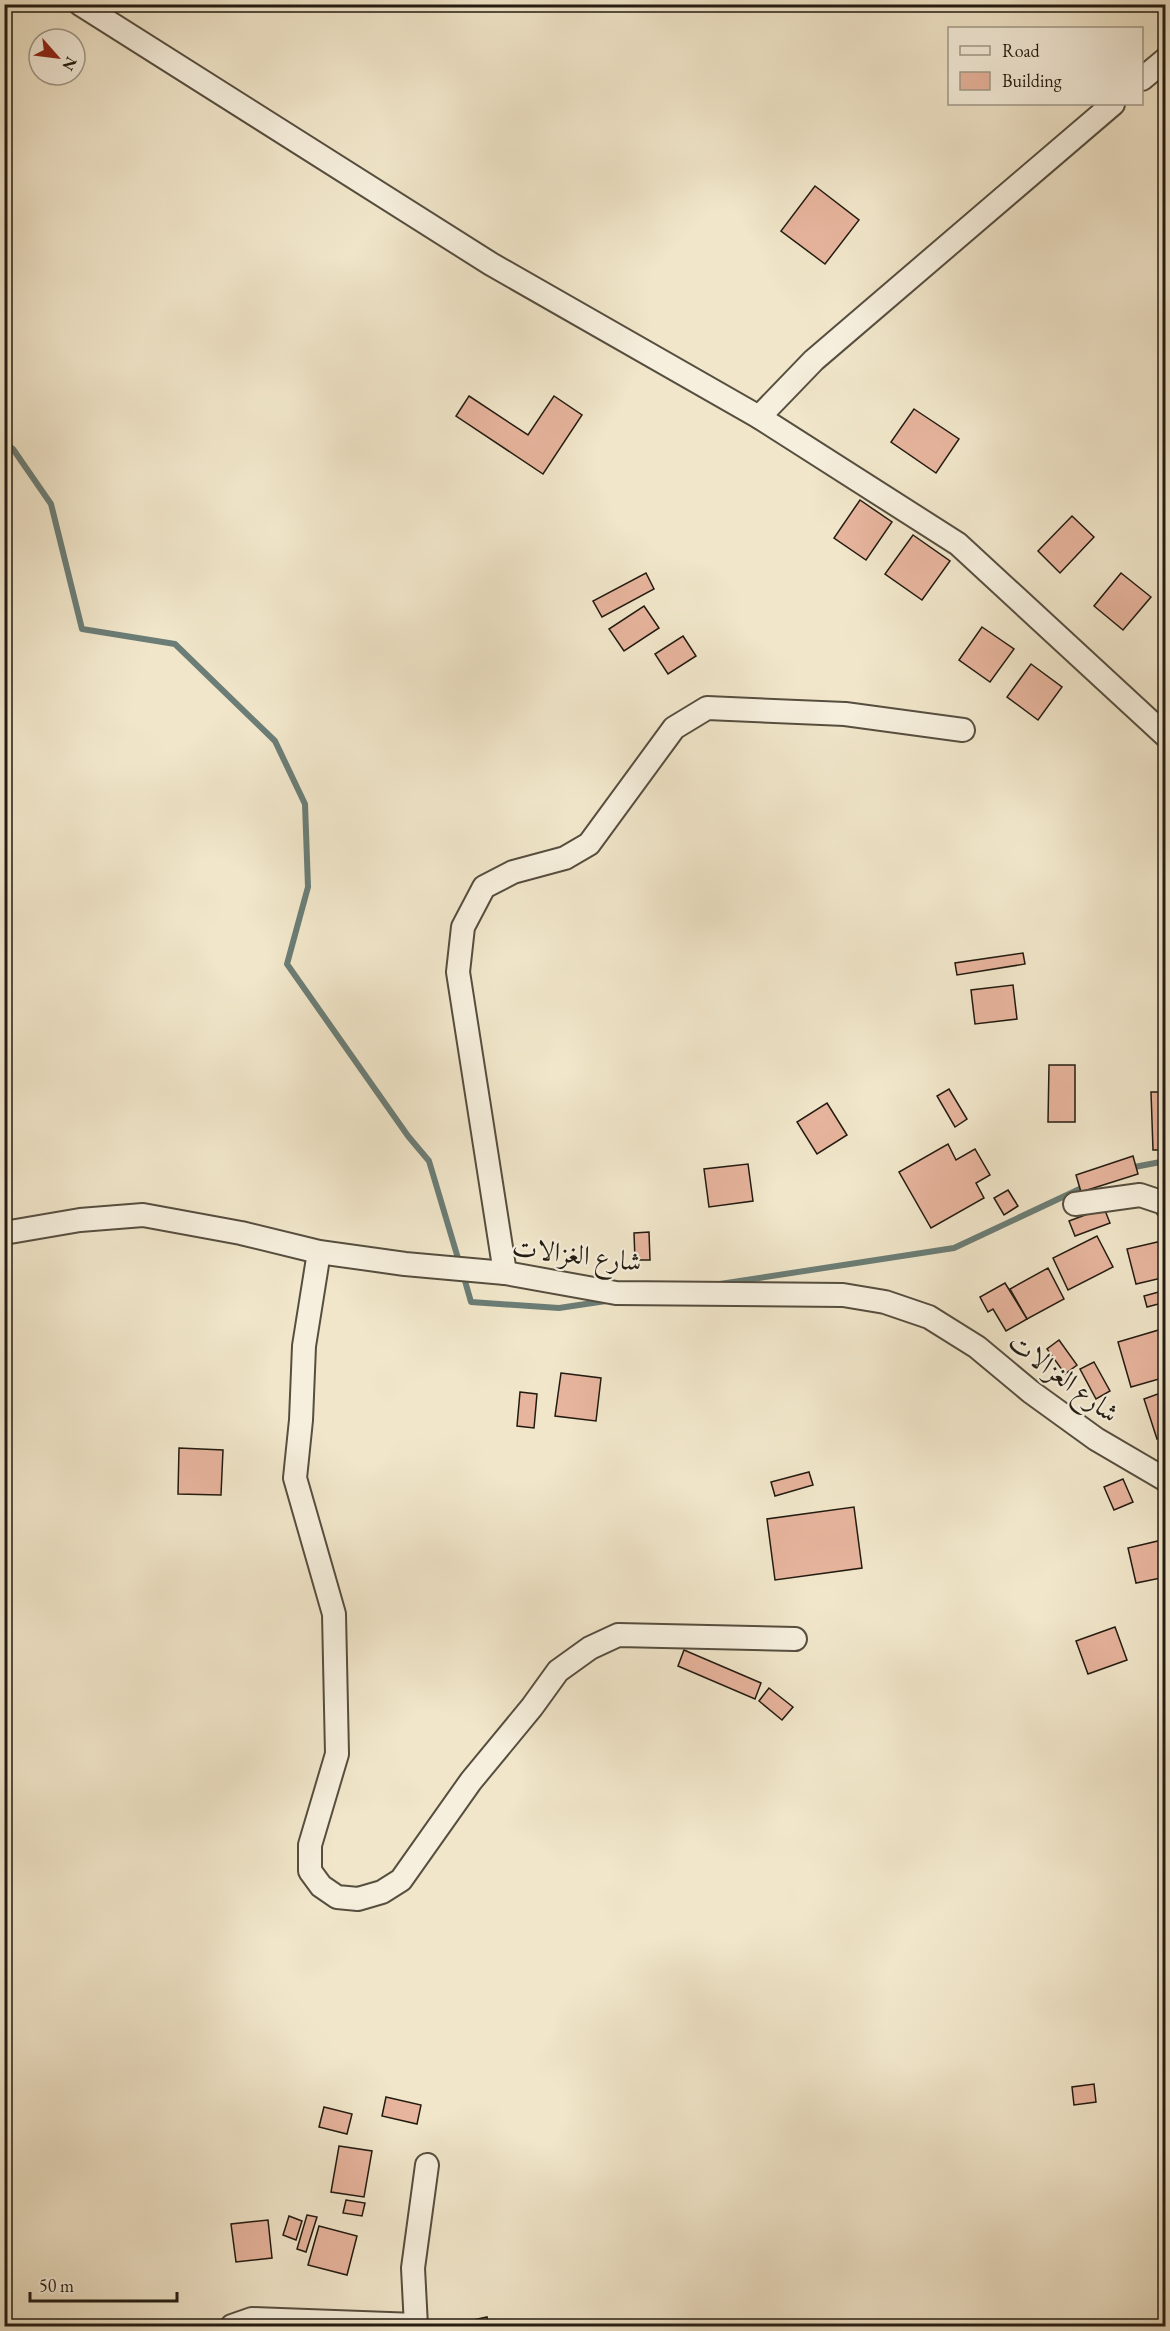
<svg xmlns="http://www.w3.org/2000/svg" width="1170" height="2331" font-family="'EB Garamond',Amiri,serif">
  <rect width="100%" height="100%" fill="#f1e6ca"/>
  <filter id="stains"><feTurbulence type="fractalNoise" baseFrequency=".00333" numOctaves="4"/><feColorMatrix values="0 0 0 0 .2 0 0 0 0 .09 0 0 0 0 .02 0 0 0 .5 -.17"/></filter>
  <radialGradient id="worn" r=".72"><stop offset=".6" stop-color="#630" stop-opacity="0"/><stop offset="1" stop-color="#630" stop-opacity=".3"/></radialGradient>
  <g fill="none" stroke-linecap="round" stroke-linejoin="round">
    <g stroke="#6b7d76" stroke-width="6">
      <path d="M4 442 13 449 51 504 82 629 175 644 275 741 305 804 308 887 287 964 408 1136 429 1161 460 1265"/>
      <path d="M1129 1168 1166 1161"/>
      <path d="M463 1274 471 1302 559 1308 606 1301"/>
      <path d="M720 1284 954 1248 1086 1186"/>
    </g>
  </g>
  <g fill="#e7b49d" stroke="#221b11" stroke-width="1.5">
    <path d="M815 186 859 220 825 264 781 231Z"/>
    <path d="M469 396 528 435 554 396 582 415 543 474 456 416Z"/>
    <path d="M914 409 959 439 936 473 891 442Z"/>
    <path d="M860 500 892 522 866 560 834 538Z"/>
    <path d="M1072 516 1094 537 1060 573 1038 551Z"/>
    <path d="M913 535 950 561 922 600 885 574Z"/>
    <path d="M646 573 654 589 602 617 593 601Z"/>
    <path d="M1121 573 1151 597 1123 630 1094 606Z"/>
    <path d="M644 606 659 628 624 651 609 629Z"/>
    <path d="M982 627 1014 649 990 682 959 660Z"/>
    <path d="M683 636 696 656 668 674 655 654Z"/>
    <path d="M1166 658V670L1159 665Z"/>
    <path d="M1031 664 1062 687 1038 720 1007 697Z"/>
    <path d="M1023 953 1025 964 957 975 955 963Z"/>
    <path d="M1013 985 1017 1019 975 1024 971 990Z"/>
    <path d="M1049 1065H1075V1122H1048Z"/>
    <path d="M949 1089 967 1119 955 1127 937 1096Z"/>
    <path d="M1151 1092H1166V1150H1153Z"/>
    <path d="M827 1103 847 1135 817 1154 797 1122Z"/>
    <path d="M948 1144 956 1160 975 1149 990 1175 976 1183 984 1198 931 1228 899 1172Z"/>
    <path d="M1133 1156 1138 1174 1081 1192 1076 1175Z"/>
    <path d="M748 1164 753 1201 709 1207 704 1169Z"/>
    <path d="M1008 1190 1018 1206 1004 1215 994 1198Z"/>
    <path d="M1104 1208 1110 1223 1075 1236 1069 1221Z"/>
    <path d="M649 1232 650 1260H635L634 1233Z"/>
    <path d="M1097 1236 1113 1267 1068 1290 1053 1258Z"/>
    <path d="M1166 1240V1277L1136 1284 1127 1249Z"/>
    <path d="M1048 1268 1064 1299 1027 1319 1010 1289Z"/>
    <path d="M1005 1283 1027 1319 1006 1331 993 1309 988 1312 980 1297Z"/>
    <path d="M1166 1290V1302L1147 1307 1144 1296Z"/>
    <path d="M1162 1329 1166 1339V1377L1131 1387 1118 1342Z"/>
    <path d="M1059 1340 1077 1365 1065 1374 1047 1349Z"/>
    <path d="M1094 1362 1110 1391 1096 1399 1080 1369Z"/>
    <path d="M561 1373 601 1378 596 1421 555 1416Z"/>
    <path d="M1166 1391V1436L1157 1439 1144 1399Z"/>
    <path d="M520 1392 537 1394 534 1428 517 1426Z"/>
    <path d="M179 1448 223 1450 221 1495 178 1494Z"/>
    <path d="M809 1472 813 1485 775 1496 771 1482Z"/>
    <path d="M1123 1479 1133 1502 1114 1510 1104 1487Z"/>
    <path d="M854 1507 862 1568 775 1580 767 1519Z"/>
    <path d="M1162 1540 1166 1556V1577L1136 1583 1128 1548Z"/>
    <path d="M1115 1627 1127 1660 1088 1674 1076 1641Z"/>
    <path d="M684 1650 761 1683 755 1699 678 1666Z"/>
    <path d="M769 1688 793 1707 782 1720 759 1701Z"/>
    <path d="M1094 2084 1096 2102 1074 2105 1072 2087Z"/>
    <path d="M386 2097 421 2105 417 2124 382 2116Z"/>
    <path d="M324 2107 352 2114 347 2134 319 2127Z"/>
    <path d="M339 2146 372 2151 364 2197 331 2192Z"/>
    <path d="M346 2200 365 2203 362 2216 343 2213Z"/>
    <path d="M307 2215 317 2217 306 2252 297 2249Z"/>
    <path d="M289 2216 302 2221 296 2240 283 2235Z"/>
    <path d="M268 2220 272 2258 236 2262 231 2224Z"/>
    <path d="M319 2226 357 2236 347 2275 308 2265Z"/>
    <path d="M487 2317 489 2326H446Z"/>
  </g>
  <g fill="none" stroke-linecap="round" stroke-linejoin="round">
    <defs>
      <g id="minor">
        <path d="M80 4 491 264 759 417 958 544 1166 736"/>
        <path d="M1142 79 1166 59"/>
        <path d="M759 417 814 360 1113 104"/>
        <path d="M1075 1204 1140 1195 1164 1203 1166 1206"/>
        <path d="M4 1233 80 1220 143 1215 241 1233 319 1252 405 1264 505 1273 616 1293 843 1295 885 1302 929 1317 977 1347 1031 1392 1096 1439 1166 1480"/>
        <path d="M319 1252 304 1346 301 1420 295 1478 334 1614 337 1754 310 1845V1871L321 1886 337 1897 358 1899 382 1892 401 1880 471 1781 532 1707 558 1671 590 1648 618 1635 795 1639"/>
        <path d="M505 1273 458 972 463 927 484 887 513 872 565 858 589 844 674 728 707 708 845 714 963 730"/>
        <path d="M232 2326 252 2319 416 2325"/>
        <path d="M416 2326 413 2268 427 2165"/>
      </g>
    </defs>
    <use href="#minor" stroke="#564e3f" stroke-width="26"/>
    <use href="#minor" stroke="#f6efdd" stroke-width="22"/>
  </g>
  <g text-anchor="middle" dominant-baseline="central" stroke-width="4.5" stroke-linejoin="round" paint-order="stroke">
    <g font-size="27" fill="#221b11" stroke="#f6efdd">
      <text transform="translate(577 1254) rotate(7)">شارع الغزالات</text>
      <text transform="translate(1064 1377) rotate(37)">شارع الغزالات</text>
    </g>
  </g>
  <rect width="1170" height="2331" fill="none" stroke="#f1e6ca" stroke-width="24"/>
  <rect x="6" y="6" width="1158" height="2319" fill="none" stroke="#221b11" stroke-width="3"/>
  <rect x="12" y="12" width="1146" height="2307" fill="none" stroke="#221b11" stroke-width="1.5"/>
  <rect x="948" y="27" width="195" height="78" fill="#f6efdd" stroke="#a19a8b" stroke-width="1.5"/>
  <rect x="960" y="46" width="30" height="9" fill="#f6efdd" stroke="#a19a8b" stroke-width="1.5"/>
  <text x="1002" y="57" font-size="18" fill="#221b11">Road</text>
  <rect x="960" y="72" width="30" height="18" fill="#e7b49d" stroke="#a19a8b" stroke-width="1.5"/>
  <text x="1002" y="87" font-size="18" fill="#221b11">Building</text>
  <g transform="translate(57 57) rotate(118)"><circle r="28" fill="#f6efdd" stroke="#a19a8b" stroke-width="1.5"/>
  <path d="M0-4.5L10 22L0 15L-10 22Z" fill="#8f2418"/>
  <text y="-9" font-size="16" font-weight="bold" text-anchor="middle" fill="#221b11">N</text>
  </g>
  <path d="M30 2292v9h147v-9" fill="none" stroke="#221b11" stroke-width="3"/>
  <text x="39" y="2292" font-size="18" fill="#221b11" stroke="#f6efdd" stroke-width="4.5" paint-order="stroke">50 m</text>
  <rect width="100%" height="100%" filter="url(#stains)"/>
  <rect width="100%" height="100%" fill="url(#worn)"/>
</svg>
